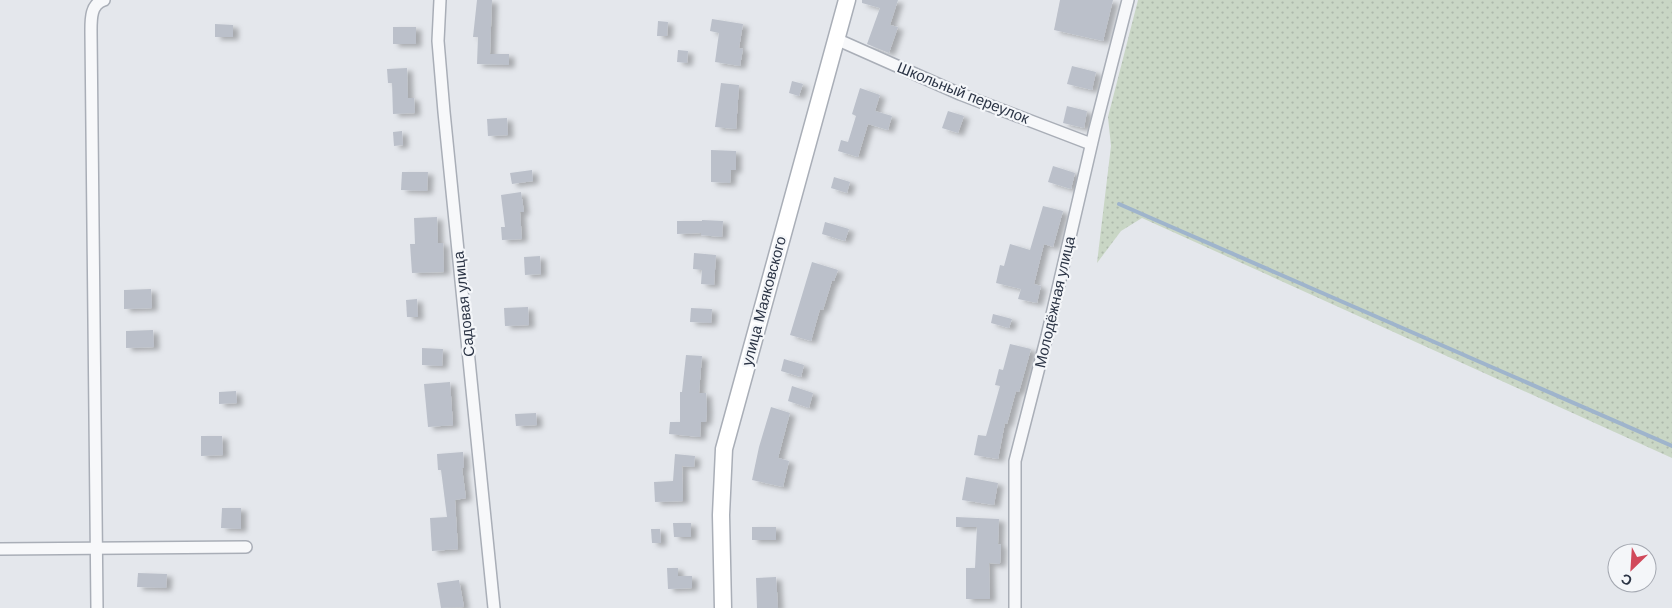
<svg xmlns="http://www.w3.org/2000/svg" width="1672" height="608" font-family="'DM Sans',sans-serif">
  <defs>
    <pattern id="grass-dots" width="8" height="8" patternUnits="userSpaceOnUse" patternTransform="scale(1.25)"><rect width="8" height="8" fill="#c9d6c5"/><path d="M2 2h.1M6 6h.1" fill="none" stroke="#adb8ab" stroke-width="1.8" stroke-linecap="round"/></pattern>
    <filter id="shadow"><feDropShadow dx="5.5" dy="3" stdDeviation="2.5" flood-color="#0004"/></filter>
  </defs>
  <rect width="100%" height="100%" fill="#e4e7ec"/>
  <path fill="url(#grass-dots)" d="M1138 0H1672V458L1142 218 1121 231 1097 263 1111 146 1108 117Z"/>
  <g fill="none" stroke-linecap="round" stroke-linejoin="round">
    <path stroke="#9fb4cc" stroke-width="4" d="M1119 204 1672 446"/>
  </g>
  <g fill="#bbc0ca" filter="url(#shadow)">
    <path d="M477 0H492L490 54H509V65L477 64 478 37H473Z"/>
    <path d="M862 0H898L890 25 898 27 889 53 867 44 880 8 862 3Z"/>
    <path d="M1060 0H1113L1103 41 1054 30Z"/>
    <path d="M712 19 743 24 739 48 743 49 740 66 715 62 719 33 710 31Z"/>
    <path d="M658 21 668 22 667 36H657Z"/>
    <path d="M215 24 233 25V37H215Z"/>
    <rect x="393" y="27" width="23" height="17"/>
    <path d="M678 50 688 51 687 63 677 62Z"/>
    <path d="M1072 66 1096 72 1092 90 1067 84Z"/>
    <path d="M407 68 408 98H414L415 113 393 114 392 83H388L387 69Z"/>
    <path d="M792 81 803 84 799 96 789 93Z"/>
    <path d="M721 83 739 85 736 129 715 127Z"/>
    <path d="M860 88 880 95 875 111 892 116 888 130 868 124 858 157 838 151 841 140 848 142 856 116 852 114Z"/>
    <path d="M1067 106 1087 111 1084 128 1063 123Z"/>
    <path d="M948 111 964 116 958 133 942 128Z"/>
    <path d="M507 118 508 135 488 136 487 119Z"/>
    <path d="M402 131 403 145 394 146 393 132Z"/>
    <path d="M711 150 736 151V170H731L730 183 711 182Z"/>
    <path d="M1053 166 1075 173 1071 189 1048 182Z"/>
    <path d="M532 170 533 181 512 184 510 173Z"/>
    <path d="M402 172H428L427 191 401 190Z"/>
    <path d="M834 177 850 182 847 193 831 188Z"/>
    <path d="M521 192 524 212H520L522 239 502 240 501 227H505L501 195Z"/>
    <path d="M1043 206 1063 211 1053 247 1044 244 1034 284 1041 286 1037 303 1018 299 1021 289 996 283 1000 265 1004 266 1010 244 1030 250Z"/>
    <path d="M437 217 438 243H443L444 272 412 273 410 244H415L414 218Z"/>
    <path d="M702 220 723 221 722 237 701 235V233L677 234V221H702Z"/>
    <path d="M825 222 849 229 845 241 822 234Z"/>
    <path d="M694 253 716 255 714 285 701 284 702 270 693 269Z"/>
    <path d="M540 256 541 274 525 275 524 257Z"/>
    <path d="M812 262 838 270 834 281H832L823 310 820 309 811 341 790 335Z"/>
    <path d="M151 289 152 308 124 309V290Z"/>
    <path d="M417 299 418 317H407L406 300Z"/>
    <path d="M528 307 529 325 505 326 504 308Z"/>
    <path d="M691 308 712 309 711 323 690 322Z"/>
    <path d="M993 314 1012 319 1009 328 991 323Z"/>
    <path d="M153 330 154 347 126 348V331Z"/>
    <path d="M1010 344 1031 349 1019 392 1016 391 1007 424 1005 423 998 459 974 455 978 435 986 436 1000 386 995 385 999 369 1003 370Z"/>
    <path d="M422 348 443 349 442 366 422 365Z"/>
    <path d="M686 355 702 356 699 393H706L707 410 706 422H701L700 437 669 434 670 422H680V392H682Z"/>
    <path d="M784 359 804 365 801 377 781 371Z"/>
    <path d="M450 382 453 425 428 427 424 384Z"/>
    <path d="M792 386 813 393 809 408 788 401Z"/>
    <path d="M236 391 237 403 219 404V392Z"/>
    <path d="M771 407 790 413 778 458 789 461 783 487 752 480 759 447Z"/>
    <path d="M536 413 537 425 516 426 515 414Z"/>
    <path d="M201 436H222L223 455 201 456Z"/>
    <path d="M463 452 464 468H462L466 498 455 500 458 549 432 551 430 518 447 517 441 470H438L437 454Z"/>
    <path d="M675 454 695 456 694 467 682 466 683 501 655 502 654 482 673 481Z"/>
    <path d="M966 477 998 483 994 505 962 500Z"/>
    <path d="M222 508H241V529L221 528Z"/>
    <path d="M956 517 999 519 998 544 1001 545 1000 564 989 563 990 599H966V568H975L977 527H956Z"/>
    <path d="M673 523H691V537H674Z"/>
    <rect x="752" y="527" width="24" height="13"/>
    <path d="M651 529H660L661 543H652Z"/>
    <path d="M667 568H678V576H692V588L668 589Z"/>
    <path d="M138 573 167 574 166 588 137 587Z"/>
    <path d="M776 577 778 608H757L756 578Z"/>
    <path d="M459 580 464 607 441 608 437 583Z"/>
  </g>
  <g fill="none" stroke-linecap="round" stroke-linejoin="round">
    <defs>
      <g id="street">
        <path d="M440 0 438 41 444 112 494 608"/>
        <path d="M836 39 960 94 1091 144"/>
        <path d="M0 549 246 547"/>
        <path d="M97 608 91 33C91 21 90 4 104 0"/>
        <path d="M1015 608V461L1047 336 1095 129 1128 0"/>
      </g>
      <path id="secondary" d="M723 608 721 515 724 449 847 0"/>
    </defs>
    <use href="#street" stroke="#a9aeb7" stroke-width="14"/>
    <use href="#secondary" stroke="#a9aeb7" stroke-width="19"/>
    <use href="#street" stroke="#f7f8fa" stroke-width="11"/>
    <use href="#secondary" stroke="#fff" stroke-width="16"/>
  </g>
  <g text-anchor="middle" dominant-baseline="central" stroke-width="4.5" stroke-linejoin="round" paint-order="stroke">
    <g font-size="15" fill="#2b3445" stroke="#f4f6f9">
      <text transform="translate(963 93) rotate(22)">Школьный переулок</text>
      <text transform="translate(764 301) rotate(-75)">улица Маяковского</text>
      <text transform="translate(1055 302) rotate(-77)">Молодёжная улица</text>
      <text transform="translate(464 304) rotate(-96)">Садовая улица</text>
    </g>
  </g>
  <g transform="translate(1632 568) rotate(205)"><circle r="24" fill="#f4f6f9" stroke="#a4a8b1"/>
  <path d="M0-4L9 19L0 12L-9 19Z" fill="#d1495b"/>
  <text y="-8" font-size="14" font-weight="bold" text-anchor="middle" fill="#2b3445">С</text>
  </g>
</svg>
